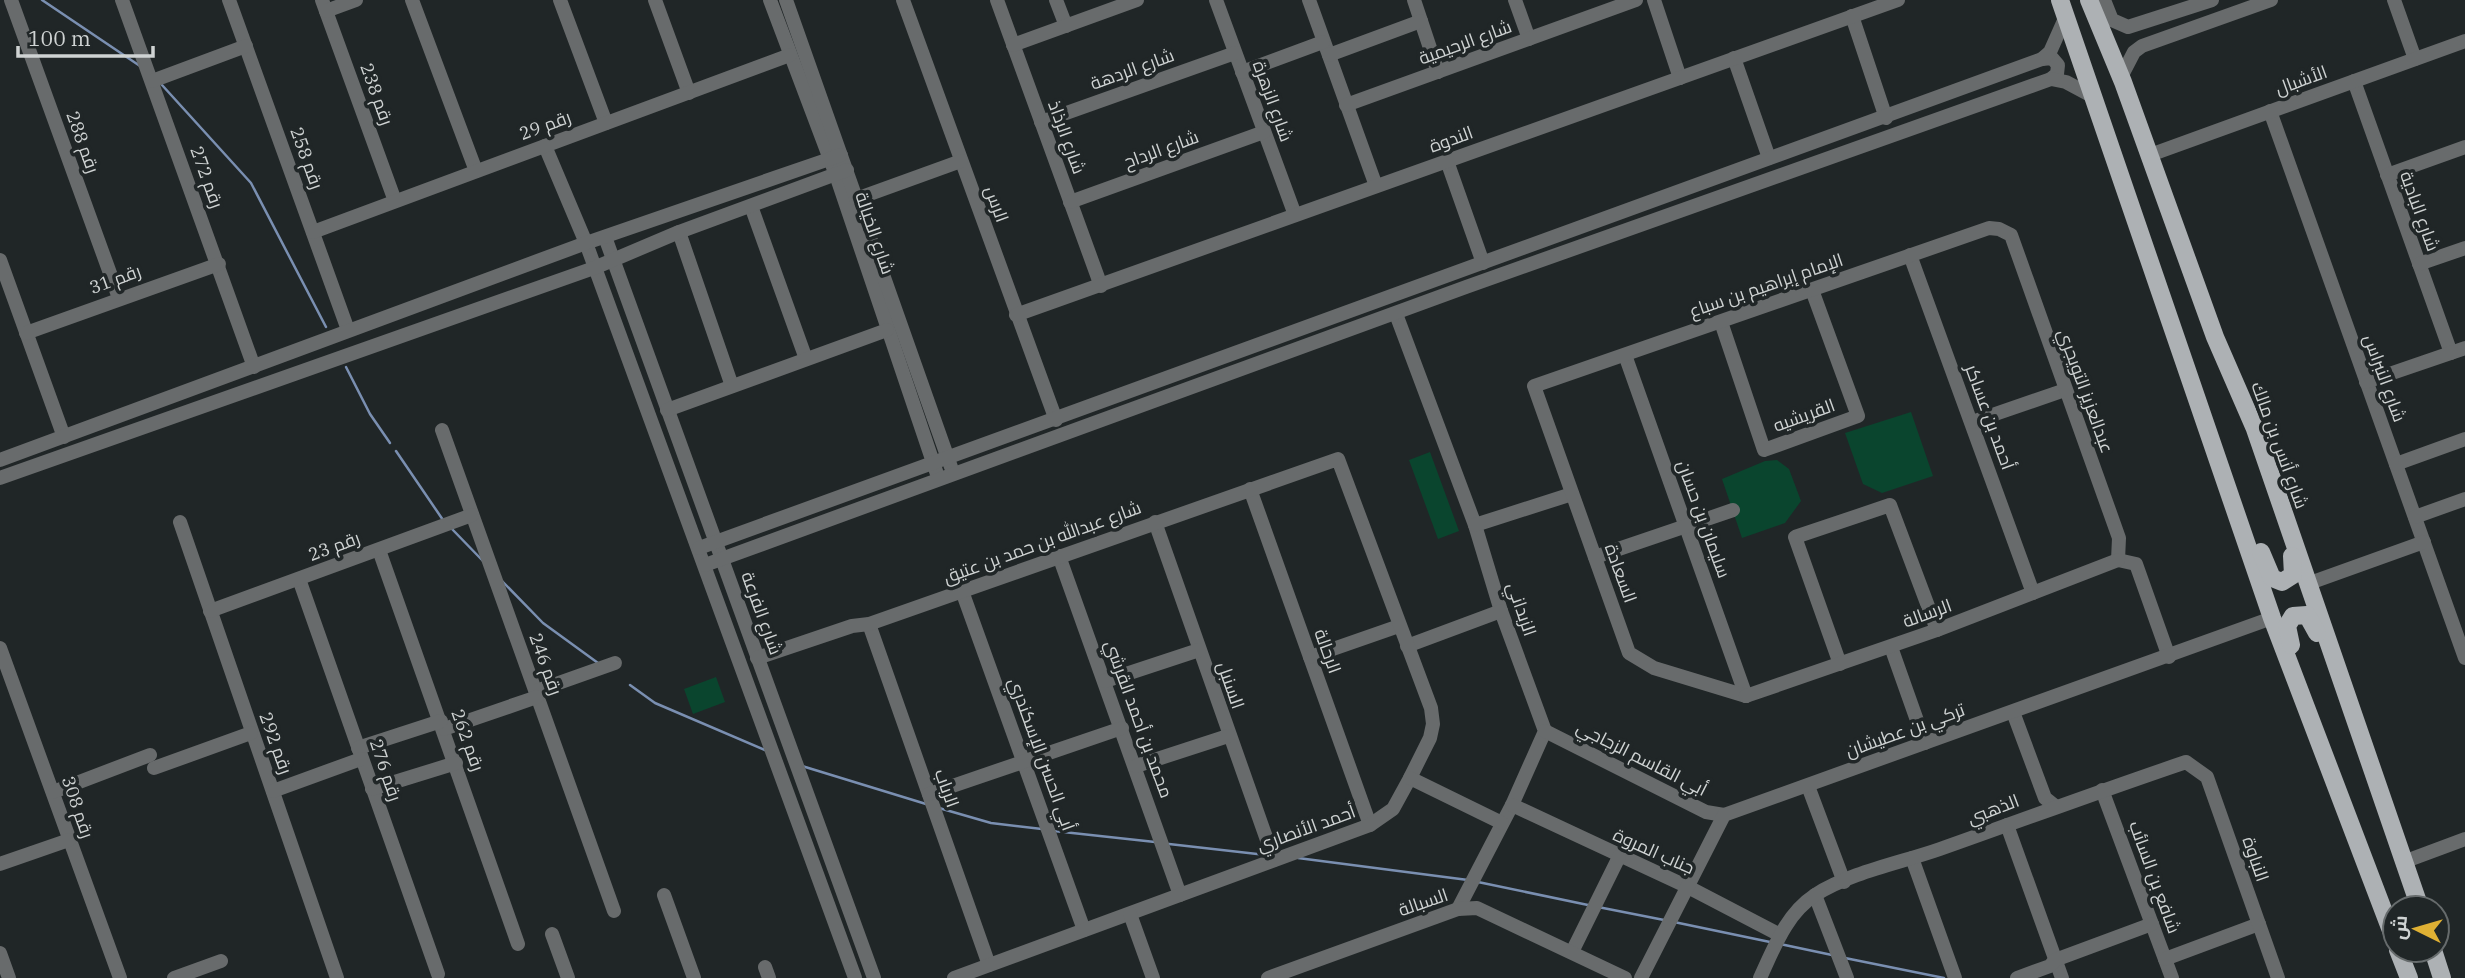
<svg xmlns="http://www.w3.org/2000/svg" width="2465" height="978" font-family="'IBM Plex Serif',Cairo,serif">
  <rect width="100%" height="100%" fill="#202627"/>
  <g fill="#0a452e">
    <path d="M1911 412 1933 476 1882 493 1863 484 1845 433Z"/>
    <path d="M1430 452 1459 531 1438 539 1409 460Z"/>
    <path d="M1777 460 1789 469 1801 501 1785 523 1742 538 1722 479 1765 461Z"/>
    <path d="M716 677 725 702 693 714 684 689Z"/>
  </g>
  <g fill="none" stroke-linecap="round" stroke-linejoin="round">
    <g stroke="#7a8fb1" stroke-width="2.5">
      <path d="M42 0 140 66"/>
      <path d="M162 85 251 183 326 327"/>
      <path d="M346 367 370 414 390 443"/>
      <path d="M396 451 443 520"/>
      <path d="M451 528 483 561"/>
      <path d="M502 581 543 623 598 663"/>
      <path d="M630 685 655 703 765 750"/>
      <path d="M802 766 926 804"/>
      <path d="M939 808 991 823 1042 829"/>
      <path d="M1054 831 1155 842"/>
      <path d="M1169 844 1266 855"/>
      <path d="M1298 858 1468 880"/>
      <path d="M1478 882 1588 905"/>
      <path d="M1598 907 1664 920"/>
      <path d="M1674 922 1770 942"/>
      <path d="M1780 944 1832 955"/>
      <path d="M1845 958 1944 978"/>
    </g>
    <g stroke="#686b6c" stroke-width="14">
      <path d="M11 0 119 298"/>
      <path d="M122 0 254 367"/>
      <path d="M229 0 348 330"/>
      <path d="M322 0 395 201"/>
      <path d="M412 0 476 171"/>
      <path d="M560 0 606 123"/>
      <path d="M655 0 689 93"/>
      <path d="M770 0 836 175 937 474"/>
      <path d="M786 0 951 467"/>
      <path d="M903 0 1056 420"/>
      <path d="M997 0 1101 286"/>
      <path d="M1056 0 1066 26"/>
      <path d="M1216 0 1295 215"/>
      <path d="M1309 0 1376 186"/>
      <path d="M1414 0 1438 72"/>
      <path d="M1515 0 1529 39"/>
      <path d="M1654 0 1680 78"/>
      <path d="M2104 0 2112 20 2128 27 2212 0"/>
      <path d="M2394 0 2415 59"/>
      <path d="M326 11 356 0"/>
      <path d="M1852 16 1886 118"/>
      <path d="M1013 45 1137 0"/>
      <path d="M1329 55 1421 21"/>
      <path d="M1734 58 1769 158"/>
      <path d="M2042 59 2052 58 2058 65 2057 74 2051 79"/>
      <path d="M1242 72 1323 42"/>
      <path d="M2121 77 2134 52 2142 46 2271 0"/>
      <path d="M152 81 246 46"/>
      <path d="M2354 81 2451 353"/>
      <path d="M1346 105 1636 0"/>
      <path d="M2270 111 2465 658"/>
      <path d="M1041 122 1235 53"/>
      <path d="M545 146 586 243 855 978"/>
      <path d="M2150 155 2465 41"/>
      <path d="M1447 161 1483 263"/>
      <path d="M2387 175 2465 147"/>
      <path d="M856 199 961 161"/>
      <path d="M1070 202 1264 132"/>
      <path d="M751 206 806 359"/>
      <path d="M313 232 790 55"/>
      <path d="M679 232 732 386"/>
      <path d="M605 237 874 978"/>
      <path d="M1910 255 2033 593"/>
      <path d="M0 260 64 437"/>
      <path d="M2419 264 2465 248"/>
      <path d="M1396 314 1475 525 1501 611 1545 731 1512 805 1458 909"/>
      <path d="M1016 315 1898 0"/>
      <path d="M1721 322 1764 450 1858 416 1812 290"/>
      <path d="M26 333 219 264"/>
      <path d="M1625 355 1746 696"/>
      <path d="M2366 382 2465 348"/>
      <path d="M667 410 887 330"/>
      <path d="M1972 422 2065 390"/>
      <path d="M442 430 614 911"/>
      <path d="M0 460 586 243 841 155"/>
      <path d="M2396 464 2465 439"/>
      <path d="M0 478 594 268 679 232 847 170"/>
      <path d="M1250 489 1370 825"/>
      <path d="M2415 517 2465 499"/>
      <path d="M180 522 337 978"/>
      <path d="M1155 522 1274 860"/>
      <path d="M1475 525 1572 494"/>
      <path d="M699 548 2042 59 2050 52 2066 16 2064 14"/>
      <path d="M379 550 518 944"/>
      <path d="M1059 556 1180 895"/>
      <path d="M1595 557 1733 510"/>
      <path d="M2118 560 2136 564 2169 657"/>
      <path d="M705 565 1466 287 2051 79 2066 82 2094 97"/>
      <path d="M299 579 438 974"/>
      <path d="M2307 584 2424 542"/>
      <path d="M962 591 1084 930"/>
      <path d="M210 611 472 515"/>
      <path d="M869 624 989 965"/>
      <path d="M1407 646 1501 611"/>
      <path d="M1891 647 1925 743"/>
      <path d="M0 648 120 978"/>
      <path d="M1310 657 1399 626"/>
      <path d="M757 658 852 626 869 624 1338 459 1431 708 1433 724 1430 738 1410 778 1393 809 1370 825 954 978"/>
      <path d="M1840 664 1795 537 1890 505 1937 630"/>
      <path d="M1105 681 1199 650"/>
      <path d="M536 691 615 663"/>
      <path d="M1746 696 1654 668 1629 653 1534 386 1989 228 1999 229 2011 235 2119 538 2118 560"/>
      <path d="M1746 696 1937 630 2118 560"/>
      <path d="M2013 712 2045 798 2055 806"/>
      <path d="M444 729 537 697"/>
      <path d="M1545 731 1706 812 1724 815"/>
      <path d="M358 748 441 721"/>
      <path d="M1136 766 1228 736"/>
      <path d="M154 768 251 733"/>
      <path d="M1410 778 1502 823"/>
      <path d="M1808 786 1844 882"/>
      <path d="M372 789 456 763"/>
      <path d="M2102 790 2172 978"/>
      <path d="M273 791 361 759"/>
      <path d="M53 792 150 755"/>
      <path d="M929 794 1122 728"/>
      <path d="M1512 805 1688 887 1780 935"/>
      <path d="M2007 825 2062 978"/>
      <path d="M1912 858 1955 978"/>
      <path d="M2406 861 2465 839"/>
      <path d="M0 864 69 840"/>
      <path d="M664 895 694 978"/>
      <path d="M1815 895 1847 978"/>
      <path d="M1130 914 1153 978"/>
      <path d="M552 934 568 978"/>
      <path d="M1572 952 1619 857"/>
      <path d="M0 953 9 978"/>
      <path d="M2165 959 2259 924"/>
      <path d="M765 967 769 978"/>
      <path d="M174 978 221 961"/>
      <path d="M1268 978 1458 909 1477 908 1625 978"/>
      <path d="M1641 978 1724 815 2272 618"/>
      <path d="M1760 978C1774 948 1786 914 1815 895 1851 872 1900 863 1940 849 2022 820 2103 790 2186 762L2207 777 2278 978"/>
      <path d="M2017 978 2050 966 2055 960 2152 924"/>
    </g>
    <g stroke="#adb1b4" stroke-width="18">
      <path d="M2060 0 2272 618 2395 941"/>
      <path d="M2089 0 2123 82 2215 337 2255 429 2420 908"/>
      <path d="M2261 552 2272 578 2282 582 2293 575 2292 556"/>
      <path d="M2291 645 2287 626 2293 616 2307 615 2317 633"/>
      <path d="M2398 950 2409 978"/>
      <path d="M2433 950 2442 978"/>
    </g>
  </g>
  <g text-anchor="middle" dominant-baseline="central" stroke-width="7" stroke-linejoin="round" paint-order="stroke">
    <g font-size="18" fill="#cfd3d3" stroke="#202627">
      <text transform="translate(1465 42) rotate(-20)">شارع الرحيمية</text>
      <text transform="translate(1132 69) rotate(-20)">شارع الردهة</text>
      <text transform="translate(2301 80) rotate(-20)">الأشبال</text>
      <text transform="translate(377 94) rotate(70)">رقم 238</text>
      <text transform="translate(1273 101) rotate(70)">شارع الزهرة</text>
      <text transform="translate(545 125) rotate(-20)">رقم 29</text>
      <text transform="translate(1067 137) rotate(70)">شارع الرذاذ</text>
      <text transform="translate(1451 139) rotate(-20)">الندوة</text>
      <text transform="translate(83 142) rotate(70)">رقم 288</text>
      <text transform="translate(1161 149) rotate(-20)">شارع الرداح</text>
      <text transform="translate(307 158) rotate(70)">رقم 258</text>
      <text transform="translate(207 177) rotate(70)">رقم 272</text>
      <text transform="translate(997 204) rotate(70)">الرس</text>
      <text transform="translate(2420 211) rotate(70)">شارع البادية</text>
      <text transform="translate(875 233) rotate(71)">شارع الخيالة</text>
      <text transform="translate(115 279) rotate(-20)">رقم 31</text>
      <text transform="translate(1766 285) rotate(-19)">الإمام إبراهيم بن سباع</text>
      <text transform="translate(2385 378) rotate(70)">شارع النبراس</text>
      <text transform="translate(2086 391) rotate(70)">عبدالعزيز التويجري</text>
      <text transform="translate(1804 415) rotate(-20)">القريشيه</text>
      <text transform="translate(1990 417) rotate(70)">أحمد بن عساكر</text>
      <text transform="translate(2280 445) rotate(70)">شارع أنس بن مالك</text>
      <text transform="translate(1704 519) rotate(70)">سليمان بن حسان</text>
      <text transform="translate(1042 542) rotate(-20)">شارع عبدالله بن حمد بن عتيق</text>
      <text transform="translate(334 546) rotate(-20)">رقم 23</text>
      <text transform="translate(1621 573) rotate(70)">السعادة</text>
      <text transform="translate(1522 609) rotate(71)">الزبداني</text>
      <text transform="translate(762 613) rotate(70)">شارع الفرعة</text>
      <text transform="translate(1927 613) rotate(-20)">الرسالة</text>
      <text transform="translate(1328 651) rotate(70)">الرحالة</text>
      <text transform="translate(546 664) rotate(70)">رقم 246</text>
      <text transform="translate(1231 685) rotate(71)">السنبل</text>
      <text transform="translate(1139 719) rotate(70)">محمد بن أحمد القرشي</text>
      <text transform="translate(1905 730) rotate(-20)">تركي بن عطيشان</text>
      <text transform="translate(468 740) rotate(70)">رقم 262</text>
      <text transform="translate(276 743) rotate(70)">رقم 292</text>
      <text transform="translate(1042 754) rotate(70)">أبي الحسن الإسكندري</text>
      <text transform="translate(1642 758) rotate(27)">أبي القاسم الزجاجي</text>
      <text transform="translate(386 770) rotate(71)">رقم 276</text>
      <text transform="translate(947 788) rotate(70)">الرباب</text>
      <text transform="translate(78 807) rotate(71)">رقم 308</text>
      <text transform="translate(1993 809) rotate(-21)">الذهبي</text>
      <text transform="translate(1306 828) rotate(-20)">أحمد الأنصاري</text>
      <text transform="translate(1654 851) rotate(24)">جناب المروة</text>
      <text transform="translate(2256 859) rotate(71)">النباوة</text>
      <text transform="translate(2155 877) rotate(70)">شافع بن السائب</text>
      <text transform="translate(1423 902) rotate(-19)">السبالة</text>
    </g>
  </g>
  <g transform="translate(2416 929) rotate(275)"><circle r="33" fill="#202627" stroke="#666b6c" stroke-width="2"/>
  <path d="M0-5L12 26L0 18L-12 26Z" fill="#dfb034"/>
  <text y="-10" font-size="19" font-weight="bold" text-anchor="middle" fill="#cfd3d3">ش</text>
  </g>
  <path d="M18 46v10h135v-10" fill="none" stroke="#cfd3d3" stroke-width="3.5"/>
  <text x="28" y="46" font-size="21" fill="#cfd3d3" stroke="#202627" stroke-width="5" paint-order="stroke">100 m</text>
</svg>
